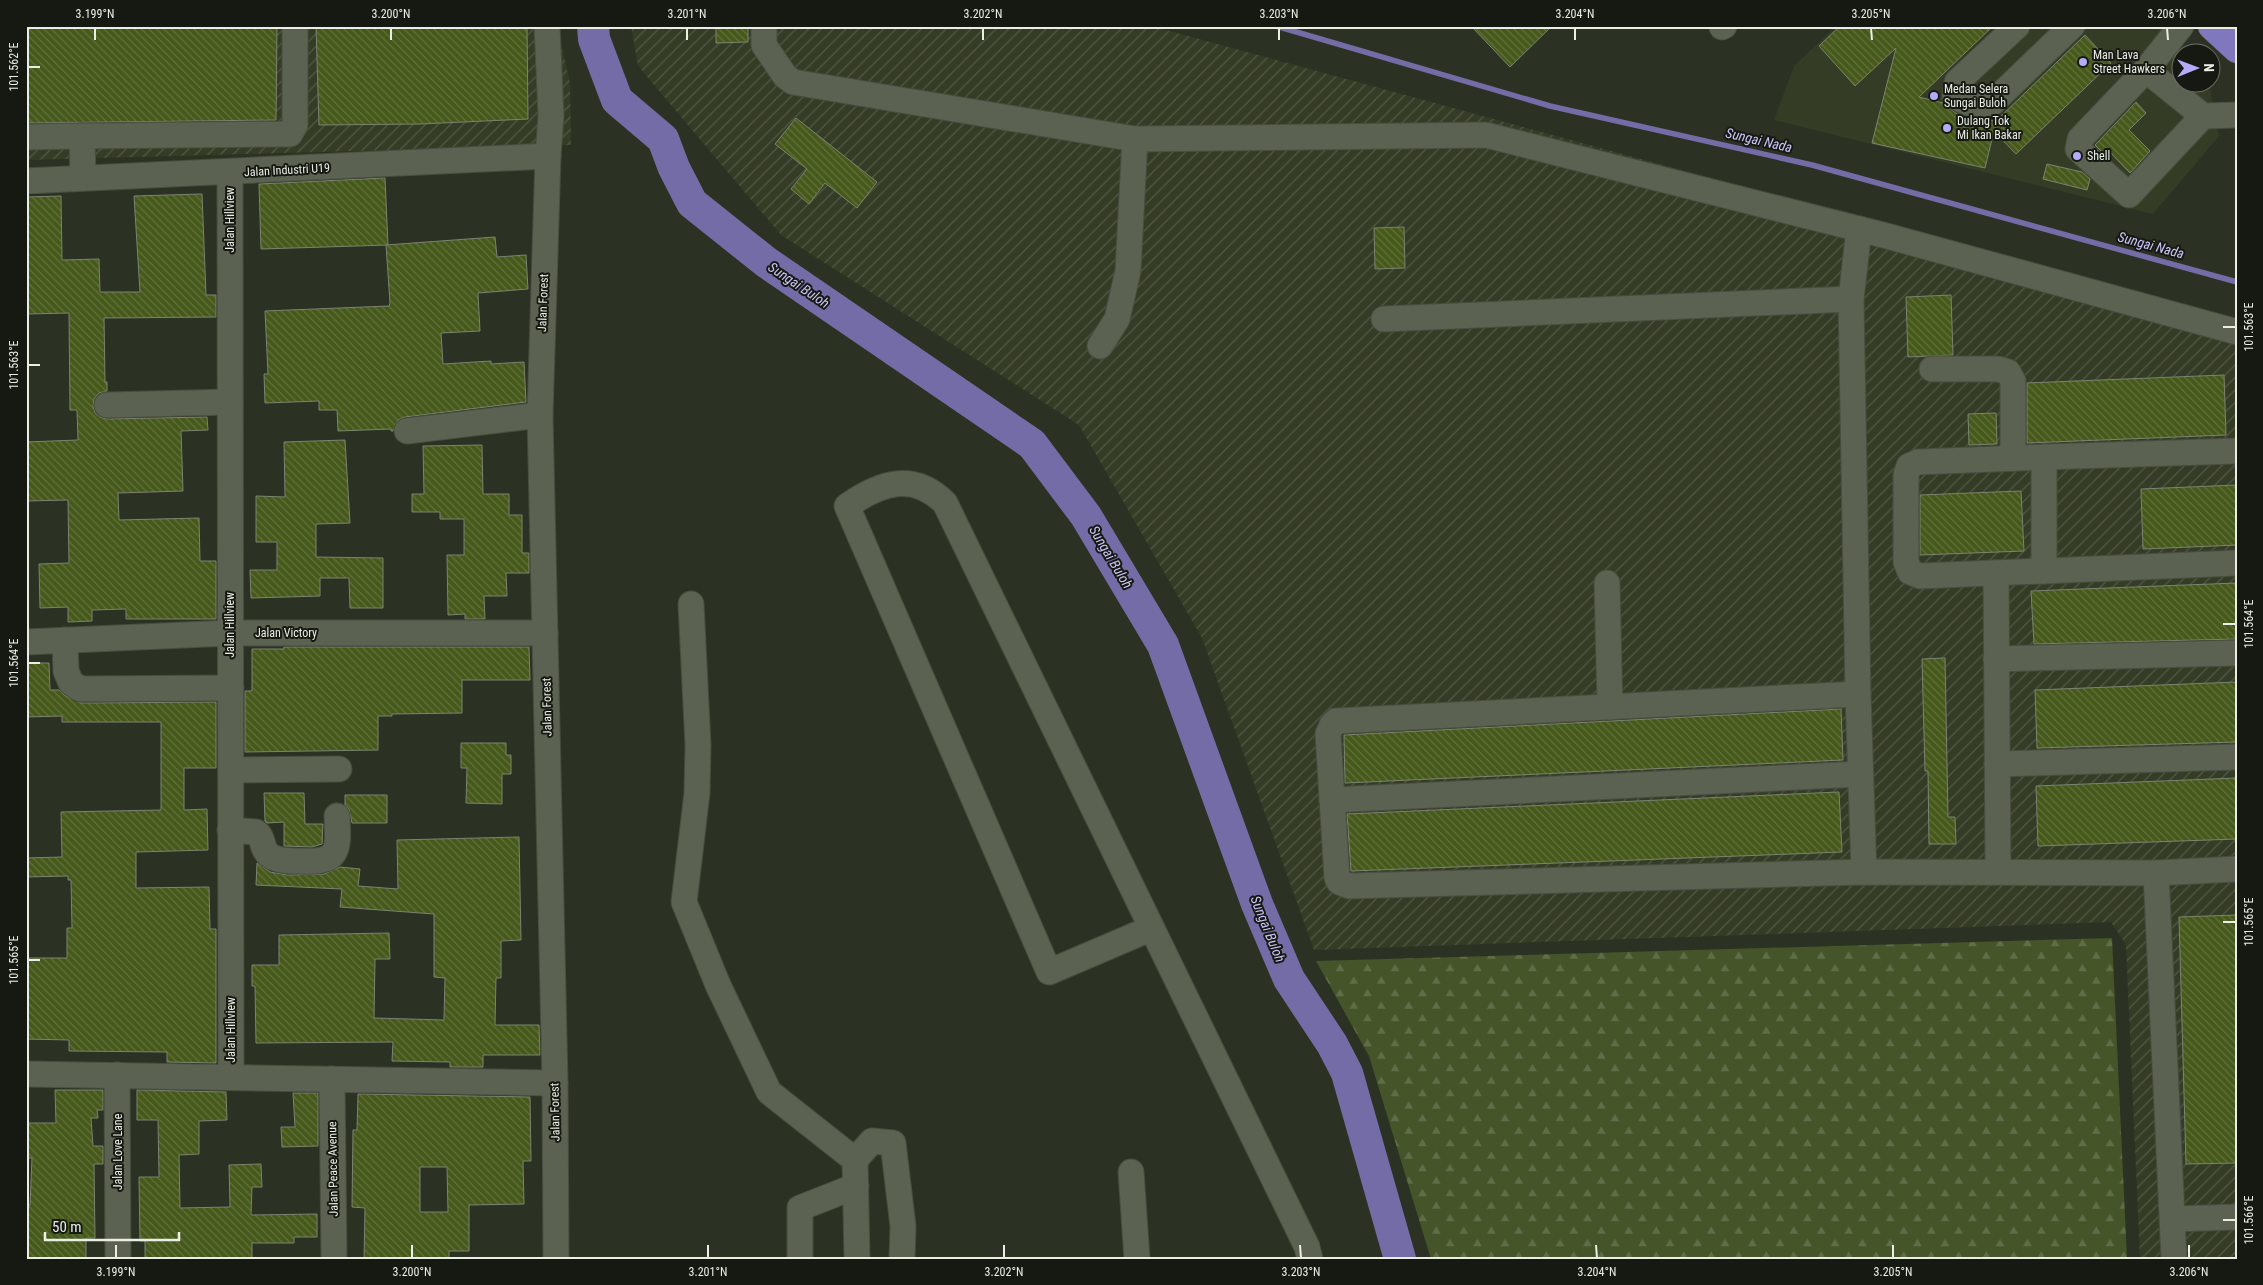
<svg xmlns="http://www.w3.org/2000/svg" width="2263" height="1285" font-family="'Roboto Condensed',sans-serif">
  <defs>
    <pattern id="industrial-furrows" width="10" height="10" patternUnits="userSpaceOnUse" patternTransform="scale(1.25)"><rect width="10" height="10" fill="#343c26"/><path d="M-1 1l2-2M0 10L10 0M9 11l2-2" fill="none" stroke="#525845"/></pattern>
    <pattern id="forest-firs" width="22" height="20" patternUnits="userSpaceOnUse" patternTransform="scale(1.25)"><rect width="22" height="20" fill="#455429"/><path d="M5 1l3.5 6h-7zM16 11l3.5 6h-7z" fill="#606d48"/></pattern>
    <pattern id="building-back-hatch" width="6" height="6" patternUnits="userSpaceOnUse" patternTransform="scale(1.25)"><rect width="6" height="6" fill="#46591b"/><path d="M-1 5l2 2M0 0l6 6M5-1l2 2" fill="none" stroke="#61713c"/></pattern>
  </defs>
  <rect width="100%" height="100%" fill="#2c3223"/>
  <path fill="#343c26" d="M1836 26H2163L2190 52H2180V82L2209 83 2219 136 2153 214 1774 120 1794 66Z"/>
  <g fill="url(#industrial-furrows)">
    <path d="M26 26H557L570 83 571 145 26 160Z"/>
    <path d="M631 26H1151L2237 321V1259H2140L2126 945 2111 922 1314 950 1202 638 1079 425 781 235 638 66Z"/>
  </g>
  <path fill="url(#forest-firs)" d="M2112 938 2127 1259H1431L1369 1056 1316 961Z"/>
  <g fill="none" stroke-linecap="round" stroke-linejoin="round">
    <path stroke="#736ca7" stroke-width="5.5" d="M1276 26 1550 106 1812 165 2237 282"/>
    <path stroke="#736ca7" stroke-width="32" d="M593 26 594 39 617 100 663 139 674 168 692 203 766 262 1032 444 1086 516 1163 645 1257 904 1289 979 1332 1044 1347 1073 1400 1259"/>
  </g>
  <g fill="url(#building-back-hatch)" stroke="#7c8371" fill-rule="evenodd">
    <path d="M26 26H277L276 120 26 123Z"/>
    <path d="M316 26H527L528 119 420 124 319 125Z"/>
    <path d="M716 26H748V42L716 43Z"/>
    <path d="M1471 26H1552L1510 67Z"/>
    <path d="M1840 26H1993L1919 97 1943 103 1957 114 1974 119 1996 121 2085 35 2111 63 2016 154 1994 131 1985 168 1872 143 1896 48 1855 86 1819 46Z"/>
    <path d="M2136 102 2146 113 2129 130 2150 151 2130 173 2108 150 2104 154 2095 145Z"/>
    <path d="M796 118 877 182 857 208 825 183 809 204 791 189 807 169 775 144Z"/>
    <path d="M2047 164 2082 172 2090 179 2087 190 2043 179Z"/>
    <path d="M385 178 388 245 261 249 259 184Z"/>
    <path d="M202 194 206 295H216V317L104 318 105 382H107V391L99 393 94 399 93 406 95 413 100 417 107 419 207 417 208 430 181 431 183 491 118 493 119 520 199 518 200 561H216V619H126V609L92 610V621L68 622V607L40 608 39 564 69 563 68 500 26 501V442L78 440 77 410H70L69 313 26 314V197L61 196 62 260 99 259 100 292H140L134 196Z"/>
    <path d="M1404 227 1405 268 1375 269 1374 228Z"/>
    <path d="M495 237 497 257 526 255 528 289 478 293 480 331 441 333 443 364 491 361V364L524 362 526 402 405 417 398 420 393 431H391V429L338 431 337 410H319V401L265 403 264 374H268L265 311 389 306 390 303 386 245Z"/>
    <path d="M1951 295 1953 355 1908 357 1906 297Z"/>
    <path d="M2224 375 2226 435 2027 443V383Z"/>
    <path d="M1996 413 1997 444 1969 445 1968 414Z"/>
    <path d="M345 440 350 523 316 524V557L383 558V608H350L349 578H320V596L251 598 250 570H277V542H256V496L285 497 284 442Z"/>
    <path d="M482 445 483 494H509V515H522V553H529V573H506L507 596H484L485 619H465V614L448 615 447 555H464V519H440V512H412V494H424L423 446Z"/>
    <path d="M2237 485V545L2143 549 2141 489Z"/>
    <path d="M2021 491 2024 551 1920 555V495Z"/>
    <path d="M2237 583V639L2034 644 2031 591Z"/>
    <path d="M284 647H529L530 680H462V713L392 714V716H378V750L245 752V691H252V649H284Z"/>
    <path d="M1945 658 1948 817H1955L1956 844H1929L1928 771H1925L1922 659Z"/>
    <path d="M26 663H49L50 690H59L64 695 81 703 216 702V768H184V810L207 809 208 850 136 852V888L209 887 210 929H216V1063L167 1062V1052L69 1051V1040L26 1039V958H67V928H72L71 880H68V876L26 877V858L62 857 61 812 161 810V722H62V716L26 717Z"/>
    <path d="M2237 682V742L2037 748 2035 690Z"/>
    <path d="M1841 709 1843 760 1345 783 1344 735Z"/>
    <path d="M461 743H506V755H511V774H502V804L466 803 467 768H461Z"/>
    <path d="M2237 778V839L2038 846 2036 786Z"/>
    <path d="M1839 792 1842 852 1351 871 1347 814Z"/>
    <path d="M264 793H304L305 824H323L322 844 312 847 284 846V822L267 823 265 821Z"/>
    <path d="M345 795H387V823H352L349 809 345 805Z"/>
    <path d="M519 837 521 940 501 941V978H496L495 1025H539L540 1055H483V1067H450V1062L392 1061 393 1042 256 1043 255 986H252V965H279V935L389 933 390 959H375L374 1018 444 1020 445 978 434 977V914L340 907 342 889 256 885 257 863 270 872 287 875 324 874 340 867 360 869 358 886 398 889 397 840Z"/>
    <path d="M2237 915V1163L2186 1164 2179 917Z"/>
    <path d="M55 1090H103V1110H97L98 1118H91L93 1146H103V1164H94L95 1238H86V1259H26V1205H30L32 1158H26V1123H56Z"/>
    <path d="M137 1090 226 1092 227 1120 199 1121V1154L179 1155 180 1208 230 1207 229 1165 261 1164 262 1187H252L251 1215 317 1214V1237H294V1243H252V1259H145V1241H140L139 1177H159L158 1120H137Z"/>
    <path d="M293 1093H318V1146L282 1147 281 1127H295Z"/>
    <path d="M358 1094 530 1097 531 1161H523L524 1204 469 1205V1251H449V1259H364L365 1208 352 1207 353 1130H357ZM420 1167H447L448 1212H420Z"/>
  </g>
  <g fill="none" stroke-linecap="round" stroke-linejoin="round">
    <defs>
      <g id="minor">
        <path d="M547 26 551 116 548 156 540 415 555 1083 556 1259"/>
        <path d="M764 26V45L785 76 793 82 1135 139 1486 135 1887 236 2237 332"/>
        <path d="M2017 26 1957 82 1955 96C1966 104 1978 107 1991 104L2072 26"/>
        <path d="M2181 26 2146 70 2080 139 2078 149 2129 195 2203 116"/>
        <path d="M1722 27 1724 26"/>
        <path d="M2146 70 2203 116 2237 115"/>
        <path d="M26 137 82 136"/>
        <path d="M230 173 231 1077"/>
        <path d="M83 178 82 136 290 134 295 125V26"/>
        <path d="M26 181 548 156"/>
        <path d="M1859 229 1851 299 1858 694 1864 872"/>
        <path d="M1384 319 1851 299"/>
        <path d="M1100 346 1117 319 1128 271 1135 139"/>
        <path d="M1932 369H1998L2008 372 2013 381V458"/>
        <path d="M107 405 230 402"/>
        <path d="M407 431 540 415"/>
        <path d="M2044 457 1918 462 1909 466 1906 475V562L1910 572 1920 576 2237 563"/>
        <path d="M2044 571V457L2237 451"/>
        <path d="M1996 573 1998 871"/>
        <path d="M1607 583 1610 707"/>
        <path d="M691 604 698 745 697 793 684 902 718 985 769 1092 855 1160"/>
        <path d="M65 640 66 671 71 683 81 689 231 688"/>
        <path d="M26 642 230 633H545"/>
        <path d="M1996 659 2237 653"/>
        <path d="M1858 694 1336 721 1332 725 1328 734 1337 878 1339 882 1349 886 1864 872 2156 873 2237 869"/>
        <path d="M1997 764 2237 757"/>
        <path d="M231 770 339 769"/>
        <path d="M1332 800 1860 774"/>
        <path d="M230 830 256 832C264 837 261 849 269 855 277 861 290 861 300 861 339 863 339 852 337 816"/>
        <path d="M2156 873 2174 1259"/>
        <path d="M1152 928 1049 972 847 506C880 483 913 471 945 503L1307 1247 1310 1259"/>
        <path d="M26 1074 555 1083"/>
        <path d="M117 1075 118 1259"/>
        <path d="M332 1079 334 1259"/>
        <path d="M1131 1172 1137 1259"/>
        <path d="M2173 1219 2237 1217"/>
        <path d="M800 1259V1208L856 1186"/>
        <path d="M857 1259 855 1160 872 1141 893 1143 903 1226 902 1259"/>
      </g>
      <path id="highway" d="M2212 26 2237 49"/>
    </defs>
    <use href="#minor" stroke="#484d3f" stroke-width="27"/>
    <use href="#highway" stroke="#484d3f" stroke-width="29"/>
    <use href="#minor" stroke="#5b6251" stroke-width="25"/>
    <use href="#highway" stroke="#8078be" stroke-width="28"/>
  </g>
  <path fill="none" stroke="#eaeee4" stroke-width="2" d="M95 28V40M391 28V40M687 28V40M983 28V40M1279 28V40M1575 28V40M1871 28 1872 40M2167 28 2168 40M28 67H40M2223 327H2236M28 365H40M2223 624H2236M28 663H40M2223 922H2236M28 960H40M2223 1220H2236M116 1245V1258M412 1245V1258M708 1245V1258M1004 1245V1258M1300 1245 1301 1258M1596 1245 1597 1258M1893 1245V1258M2189 1245V1258"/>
  <g fill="#b4acf9" stroke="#161912" stroke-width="2">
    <circle cx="2083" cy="62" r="5"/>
    <circle cx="1934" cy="96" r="5"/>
    <circle cx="1947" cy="128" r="5"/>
    <circle cx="2077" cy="156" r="5"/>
  </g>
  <g text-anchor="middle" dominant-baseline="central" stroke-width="4" stroke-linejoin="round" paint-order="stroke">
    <g font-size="12" fill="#eaeee4" stroke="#161912" text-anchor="start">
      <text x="2093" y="55">Man Lava<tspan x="2093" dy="14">Street Hawkers</tspan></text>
      <text x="1944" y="89">Medan Selera<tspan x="1944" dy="14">Sungai Buloh</tspan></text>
      <text x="1957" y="121">Dulang Tok<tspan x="1957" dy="14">Mi Ikan Bakar</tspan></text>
      <text x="2087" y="156">Shell</text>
    </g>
    <g font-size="12" fill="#eaeee4" stroke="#161912">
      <text transform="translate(287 170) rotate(-3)">Jalan Industri U19</text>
      <text transform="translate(230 220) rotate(-90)">Jalan Hillview</text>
      <text transform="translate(543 303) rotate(-88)">Jalan Forest</text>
      <text transform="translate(230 625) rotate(-90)">Jalan Hillview</text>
      <text x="286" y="633">Jalan Victory</text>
      <text transform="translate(547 707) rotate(-91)">Jalan Forest</text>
      <text transform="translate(231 1030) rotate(-90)">Jalan Hillview</text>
      <text transform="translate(555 1112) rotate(-91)">Jalan Forest</text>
      <text transform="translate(118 1152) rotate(-90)">Jalan Love Lane</text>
      <text transform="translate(333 1169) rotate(-91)">Jalan Peace Avenue</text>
    </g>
    <g font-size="14" font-style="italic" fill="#cac6fa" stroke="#161912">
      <text transform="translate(1759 140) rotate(13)">Sungai Nada</text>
      <text transform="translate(2151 245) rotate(15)">Sungai Nada</text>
      <text transform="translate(799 285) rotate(34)">Sungai Buloh</text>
      <text transform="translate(1111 557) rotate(59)">Sungai Buloh</text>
      <text transform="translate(1268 929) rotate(68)">Sungai Buloh</text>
    </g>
  </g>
  <rect width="2263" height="1285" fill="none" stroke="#161912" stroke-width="55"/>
  <g transform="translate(2196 68) rotate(89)"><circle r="24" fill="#161912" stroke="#6b6e66"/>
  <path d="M0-4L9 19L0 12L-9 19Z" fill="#b4acf9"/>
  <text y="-8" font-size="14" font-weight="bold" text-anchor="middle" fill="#eaeee4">N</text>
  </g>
  <path d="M45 1232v8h134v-8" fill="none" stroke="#eaeee4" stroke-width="2.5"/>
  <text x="52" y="1232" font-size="15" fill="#eaeee4" stroke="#161912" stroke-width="4" paint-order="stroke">50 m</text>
  <rect x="28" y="28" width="2208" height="1230" fill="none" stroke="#eaeee4" stroke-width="2"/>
  <g font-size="12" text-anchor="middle" fill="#eaeee4">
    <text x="95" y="18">3.199°N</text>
    <text x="391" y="18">3.200°N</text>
    <text x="687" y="18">3.201°N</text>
    <text x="983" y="18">3.202°N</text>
    <text x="1279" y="18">3.203°N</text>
    <text x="1575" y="18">3.204°N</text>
    <text x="1871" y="18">3.205°N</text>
    <text x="2167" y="18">3.206°N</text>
    <text transform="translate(14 67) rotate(-90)" y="4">101.562°E</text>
    <text transform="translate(2249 327) rotate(-90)" y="4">101.563°E</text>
    <text transform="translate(14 365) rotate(-90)" y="4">101.563°E</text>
    <text transform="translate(2249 624) rotate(-90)" y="4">101.564°E</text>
    <text transform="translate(14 663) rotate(-90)" y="4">101.564°E</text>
    <text transform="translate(2249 922) rotate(-90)" y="4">101.565°E</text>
    <text transform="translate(14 960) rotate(-90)" y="4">101.565°E</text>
    <text transform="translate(2249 1220) rotate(-90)" y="4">101.566°E</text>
    <text x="116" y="1276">3.199°N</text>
    <text x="412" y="1276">3.200°N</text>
    <text x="708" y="1276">3.201°N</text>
    <text x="1004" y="1276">3.202°N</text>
    <text x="1301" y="1276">3.203°N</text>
    <text x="1597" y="1276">3.204°N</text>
    <text x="1893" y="1276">3.205°N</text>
    <text x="2189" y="1276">3.206°N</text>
  </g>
</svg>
